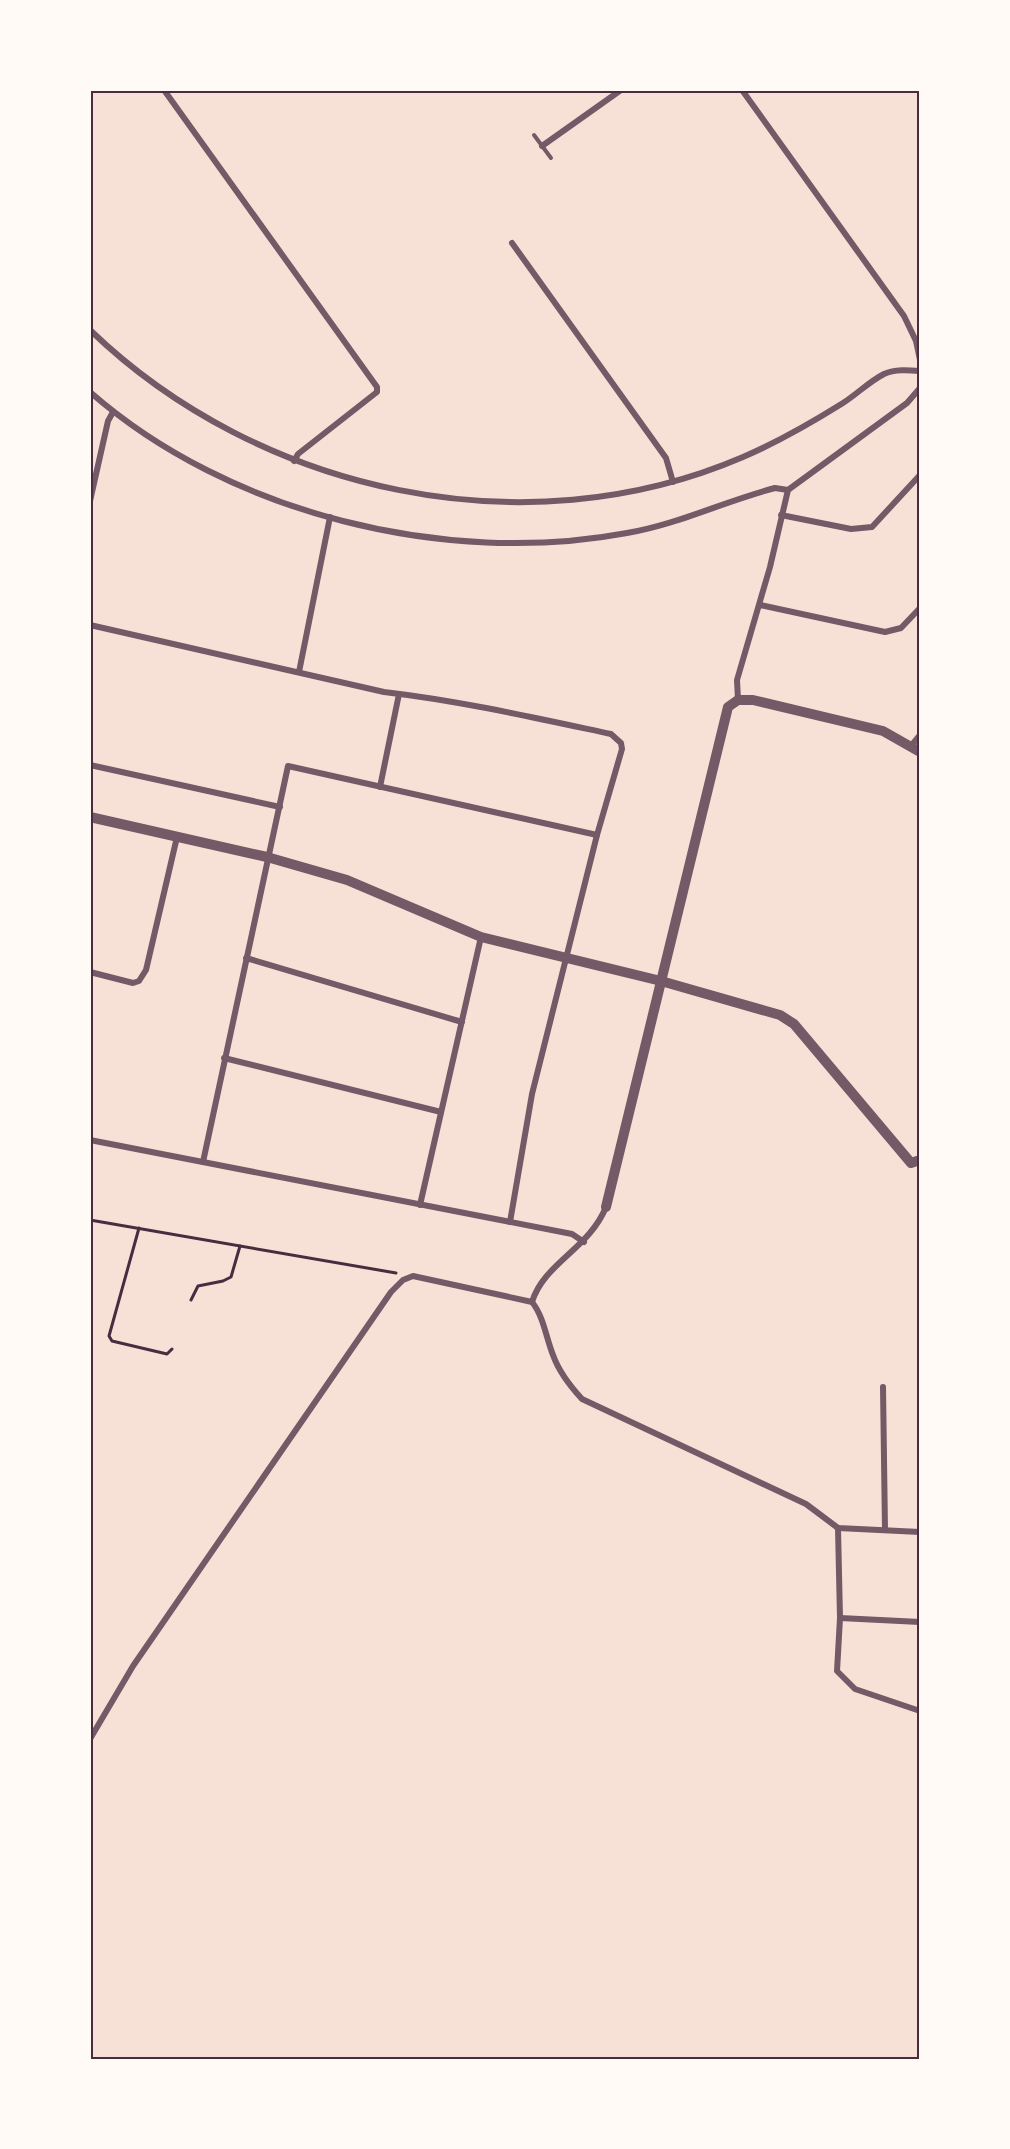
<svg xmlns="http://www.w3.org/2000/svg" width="1010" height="2149" font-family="Jost,sans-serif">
  <rect width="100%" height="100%" fill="#f7e1d7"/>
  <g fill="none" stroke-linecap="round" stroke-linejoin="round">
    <g stroke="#4a2c40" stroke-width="3">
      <path d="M90 1220 396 1273"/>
      <path d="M139 1228 109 1336 112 1341 167 1354 172 1349"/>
      <path d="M191 1300 198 1286 223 1281 231 1277 240 1246"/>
    </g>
    <path stroke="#755966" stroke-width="4" d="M534 135 551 158"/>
    <g stroke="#755966" stroke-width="6">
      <path d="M164 90 377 387V392L298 454 294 461"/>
      <path d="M742 90 904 316 916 341 920 360"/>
      <path d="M542 146 621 90"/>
      <path d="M512 243 666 458 673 482"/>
      <path d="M90 330C259 493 525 551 743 457 778 442 811 423 843 403 857 394 870 381 884 374 895 369 908 370 920 371"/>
      <path d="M90 392C229 514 446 567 627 533 679 524 725 501 775 488L788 490"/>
      <path d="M90 501 108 421 113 412"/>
      <path d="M781 515 851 529 872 527 920 475"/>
      <path d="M760 605 885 632 901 628 920 608"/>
      <path d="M90 625 384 692C461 701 536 718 611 734L621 743 622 749 597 835 532 1094 510 1222"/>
      <path d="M299 672 330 517"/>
      <path d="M738 700 737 680 770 567 788 490 907 403 920 388"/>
      <path d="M911 746 920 735"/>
      <path d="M90 765 280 807"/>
      <path d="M380 787 399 694"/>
      <path d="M246 958 462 1022"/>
      <path d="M90 972 133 983 139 981 146 970 177 837"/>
      <path d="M224 1058 441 1112"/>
      <path d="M90 1140 572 1234 584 1242"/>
      <path d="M203 1162 288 766 597 835"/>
      <path d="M420 1205 481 937"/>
      <path d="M532 1302C544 1263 589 1249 606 1207"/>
      <path d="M883 1387 885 1530"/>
      <path d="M838 1528 840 1618 837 1671 855 1689 920 1711"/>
      <path d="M840 1618 920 1622"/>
      <path d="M90 1739 133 1666 391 1292 403 1280 413 1276 532 1302C544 1317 546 1338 553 1355 559 1372 570 1386 582 1399L806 1504 838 1528 920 1532"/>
    </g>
    <g stroke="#755966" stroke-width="10">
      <path d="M90 817 267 857 347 880 481 937 661 981 780 1015 794 1024 911 1163 920 1160"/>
      <path d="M606 1207 728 707 738 700H753L883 731 920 752"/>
    </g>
  </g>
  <rect width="1010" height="2149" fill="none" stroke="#fffaf5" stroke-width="183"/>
  <rect x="92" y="92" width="826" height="1966" fill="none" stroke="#4a2c40" stroke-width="2"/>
</svg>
